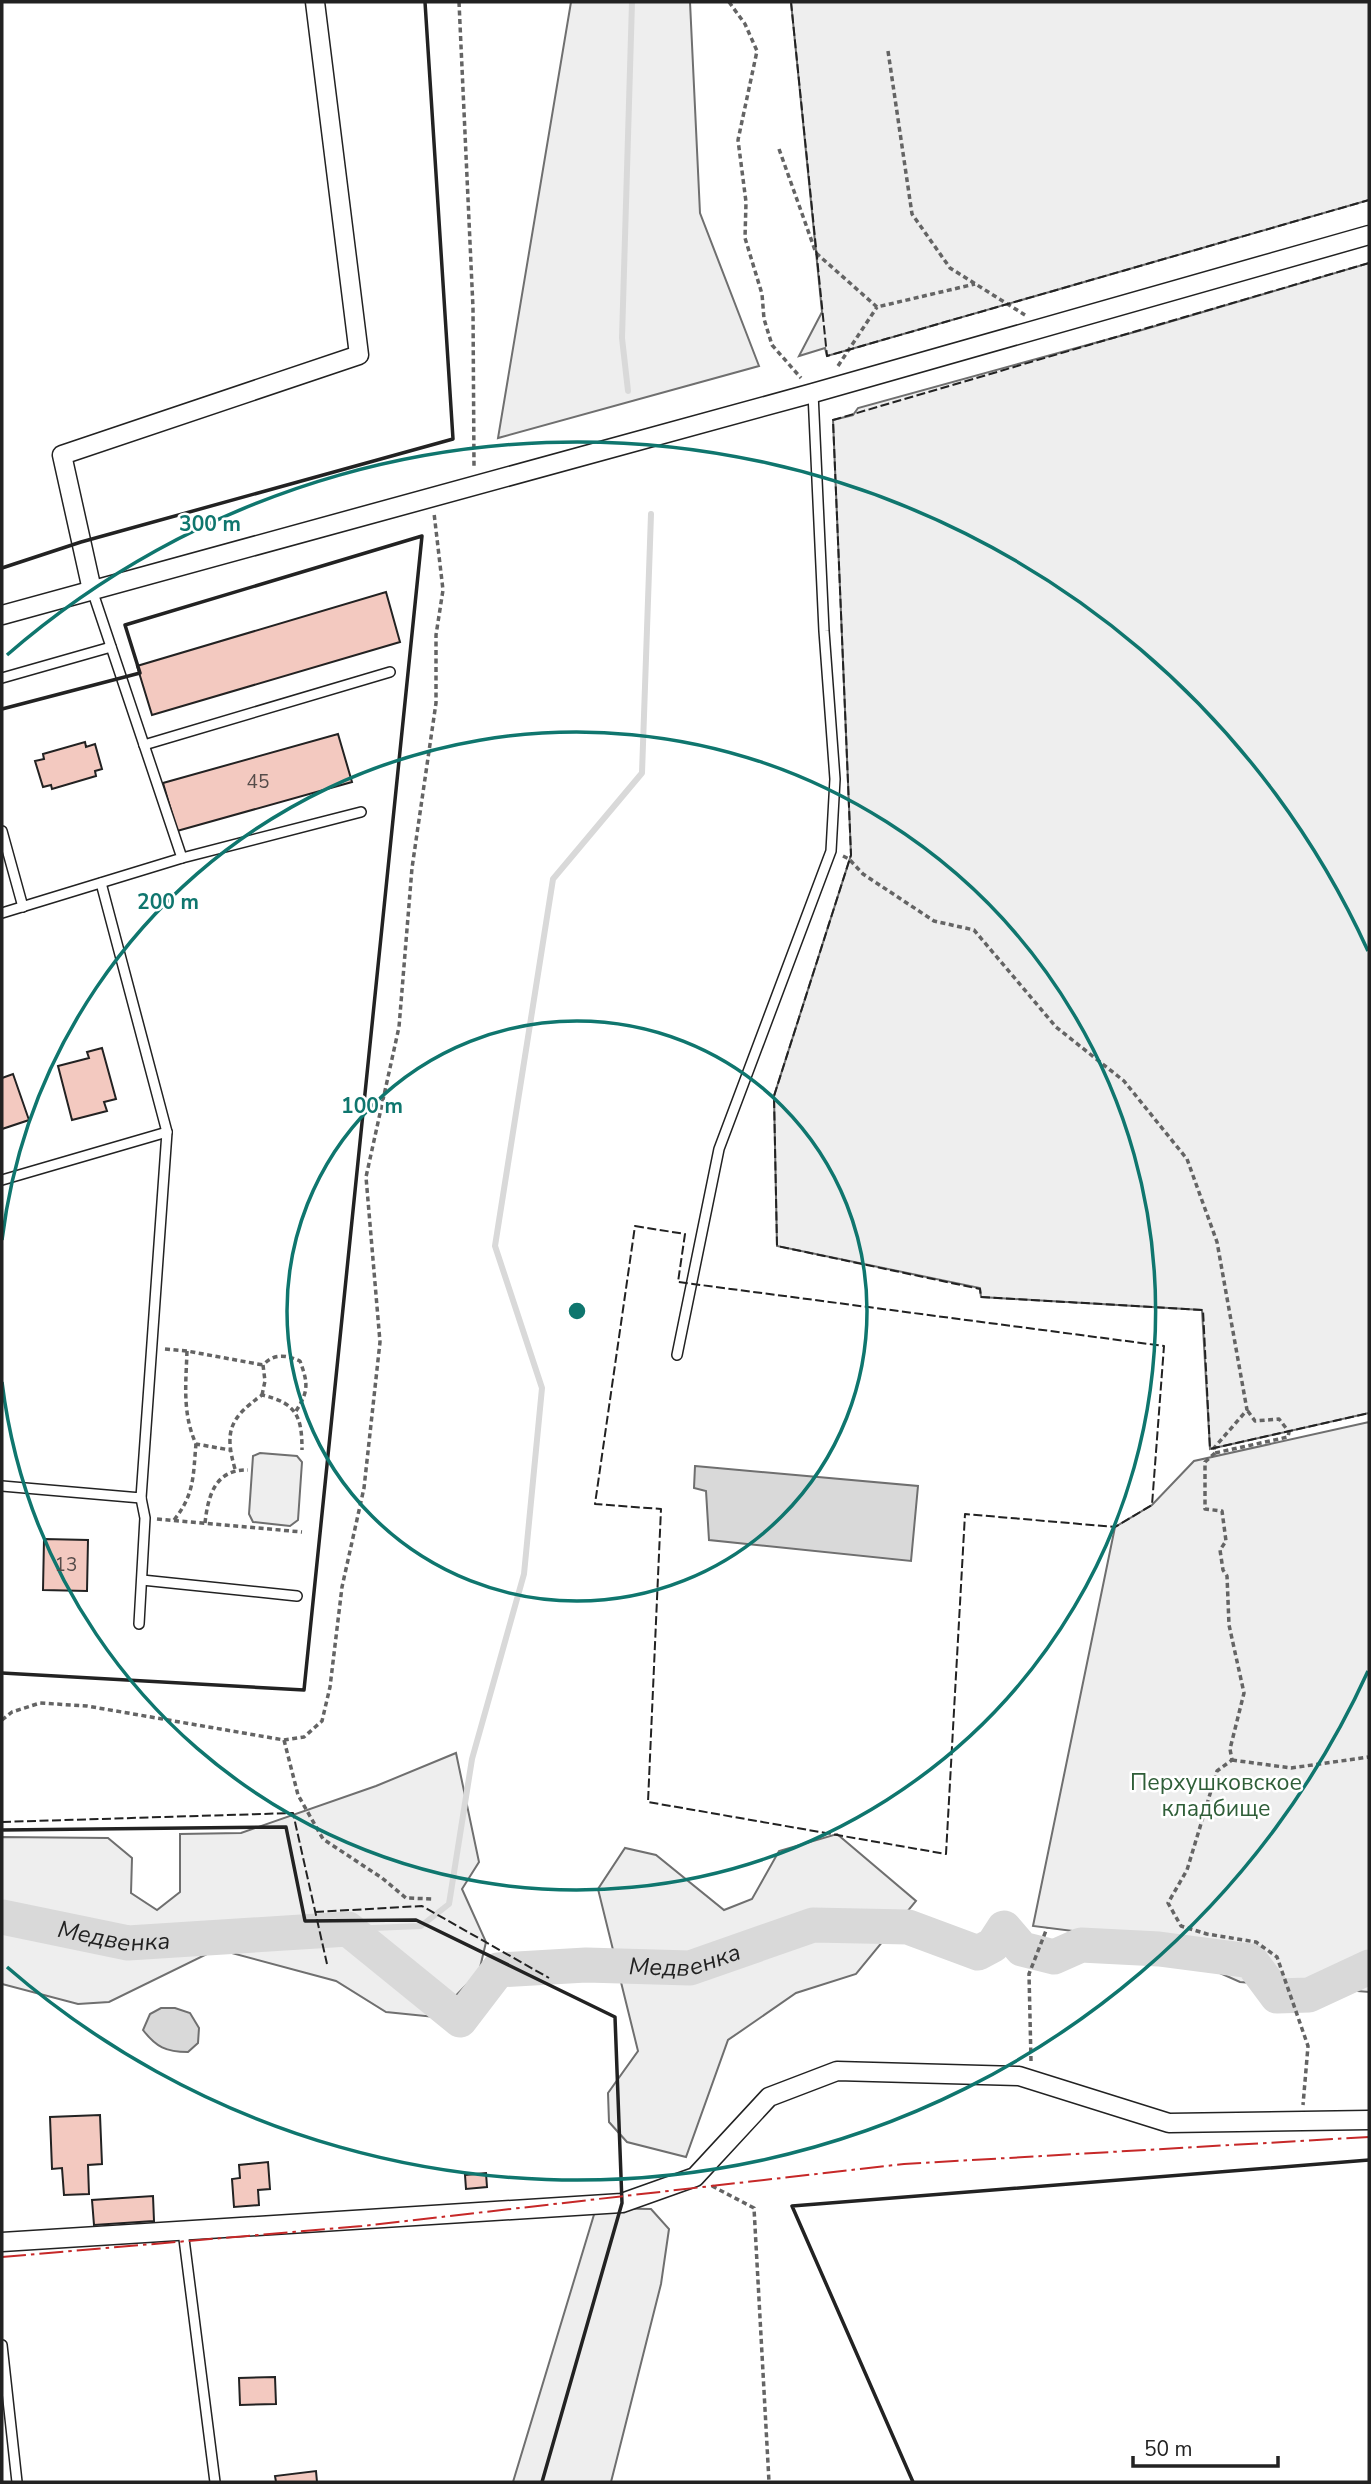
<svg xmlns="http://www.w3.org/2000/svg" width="1371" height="2484" font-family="'Nunito Sans',sans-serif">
  <rect width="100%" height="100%" fill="#fff"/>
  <g fill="#eee" stroke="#6f6f6f" stroke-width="2">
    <path d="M571 2H690L700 213 759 366 498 438Z"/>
    <path d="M791 2H1369V200L827 356 825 348 799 356 822 312Z"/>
    <path d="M1369 263V1413L1210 1449 1202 1310 981 1297 980 1288 777 1246 774 1096 851 855 833 420 853 415 858 408 1142 330Z"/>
    <path d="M1369 1422V1992L1240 1982 1177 1954 1175 1944 1033 1926 1115 1527 1152 1505 1194 1461Z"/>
    <path d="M260 1453 297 1456 302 1462 298 1520 290 1526 253 1522 249 1514 253 1456Z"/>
    <path d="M456 1753 479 1862 462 1889 486 1942 479 1972 435 2017 386 2012 336 1981 217 1949 109 2002 78 2004 2 1984V1837L108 1838 132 1858 131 1893 157 1910 180 1892V1834L241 1833 376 1786Z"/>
    <path d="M837 1834 916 1901 856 1974 796 1993 728 2040 686 2157 627 2142 609 2122 608 2093 638 2051 598 1889 625 1848 656 1855 724 1910 752 1899 779 1851Z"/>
    <path d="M596 2208 651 2209 669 2229 661 2284 611 2482H513Z"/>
  </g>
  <g fill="#d9d9d9" stroke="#6f6f6f" stroke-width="2">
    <path d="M695 1466 918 1486 911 1561 709 1540 706 1491 694 1488Z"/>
    <path d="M161 2008H175L190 2013 199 2028 198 2043 188 2052C166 2052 156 2047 143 2030L150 2014Z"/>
  </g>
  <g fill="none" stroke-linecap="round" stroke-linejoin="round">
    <g stroke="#d9d9d9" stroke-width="6">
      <path d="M628 391 622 338 632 2"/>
      <path d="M348 1929 421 1926 449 1904 472 1759 524 1574 542 1388 495 1246 553 879 642 773 651 514"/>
    </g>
    <path stroke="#d9d9d9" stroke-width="35" id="s1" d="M2 1917 128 1943 348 1929 460 2020 498 1970 586 1965 690 1968 813 1925 908 1927 978 1953 993 1945 1004 1928 1022 1949 1054 1957 1081 1945 1159 1949 1251 1961 1277 1996 1309 1995 1369 1967"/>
  </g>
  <g fill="#f3c9c0" stroke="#222" stroke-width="2">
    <path d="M386 592 400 642 152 715 137 666Z"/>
    <path d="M338 734 352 782 177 831 163 783Z"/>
    <path d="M85 742 86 747 95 744 102 769 95 771 96 776 52 789 51 785 43 787 35 761 44 759 43 754Z"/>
    <path d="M102 1048 116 1099 104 1102 107 1111 72 1120 58 1066 89 1058 87 1052Z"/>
    <path d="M13 1074 29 1120 2 1129V1078Z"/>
    <path d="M44 1539 88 1540 87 1591 43 1590Z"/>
    <path d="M100 2115 102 2164 88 2165 89 2194 64 2195 62 2168 52 2169 50 2117Z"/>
    <path d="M268 2162 270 2189 258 2190 259 2205 234 2207 232 2179 240 2178 239 2165Z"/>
    <path d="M486 2173 487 2187 466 2189 465 2175Z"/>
    <path d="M153 2196 154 2221 94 2225 92 2200Z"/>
    <path d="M275 2377 276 2404 240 2405 239 2378Z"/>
    <path d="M316 2471 317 2482H276L275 2476Z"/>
  </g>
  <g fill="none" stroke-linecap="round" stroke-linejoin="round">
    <defs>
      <g id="service">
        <path d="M2 678 111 647"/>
        <path d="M144 745 390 672"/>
        <path d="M2 831 23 907"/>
        <path d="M182 858 361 812"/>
        <path d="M2 913 182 858 92 590"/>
        <path d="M2 1180 167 1132"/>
        <path d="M677 1355 719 1149 831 851 835 779 824 631 813 393"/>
        <path d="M2 1486 141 1498 167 1132 101 883"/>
        <path d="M142 1580 297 1596"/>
        <path d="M139 1624 145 1518 141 1498"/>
        <path d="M183 2231 215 2482"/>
        <path d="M2 2345 17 2482"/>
      </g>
      <g id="minor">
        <path d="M92 590 62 455 359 355 315 2"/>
        <path d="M2 615 813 393 1369 235"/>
        <path d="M2 2242 622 2203 695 2177 769 2097 837 2071 1019 2076 1169 2123 1369 2120"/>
      </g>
    </defs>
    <use href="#service" stroke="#222" stroke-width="12"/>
    <use href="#minor" stroke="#222" stroke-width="21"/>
    <g stroke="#646464" stroke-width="3.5" stroke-dasharray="5 3.5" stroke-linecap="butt">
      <path d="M459 2 473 308 474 468"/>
      <path d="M729 2 745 24 757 51 738 140 746 202 745 238 762 294 764 319 772 345 801 378"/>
      <path d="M888 51 912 214 950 268 1025 315"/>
      <path d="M779 149 816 253 877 307 975 284"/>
      <path d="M838 366 877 307"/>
      <path d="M843 856 849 859 863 874 934 921 974 930 1056 1027 1124 1081 1187 1159 1217 1242 1247 1410 1214 1448 1215 1453 1288 1437 1289 1432 1279 1419 1255 1421 1247 1410"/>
      <path d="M165 1349 187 1351 263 1365"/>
      <path d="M187 1351C186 1383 182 1413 196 1444L230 1450"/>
      <path d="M262 1395 265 1381 263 1365C274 1353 286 1355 300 1361 308 1383 309 1391 296 1411"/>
      <path d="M1215 1453 1205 1462V1509L1222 1511 1226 1541 1220 1550 1223 1570 1227 1576 1229 1625 1244 1693 1230 1749 1232 1760 1217 1771 1187 1870 1168 1903 1181 1926 1207 1934 1256 1942 1277 1957 1308 2046 1303 2105"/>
      <path d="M235 1469C224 1431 230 1418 262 1395 297 1403 302 1417 302 1450"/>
      <path d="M157 1519 302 1532"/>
      <path d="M174 1520C195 1494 193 1475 196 1444"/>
      <path d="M205 1523C208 1496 215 1469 248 1470"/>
      <path d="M2 1720 12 1712 40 1703 87 1706 284 1740 304 1737 322 1721 330 1687 342 1587 364 1488 380 1342 366 1177 399 1027 412 868 436 703V635L443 590 434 513"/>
      <path d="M284 1740 298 1795 323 1839 382 1878 406 1898 433 1899"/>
      <path d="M1232 1760 1291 1768 1369 1757"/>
      <path d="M1031 2061 1029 1974 1047 1928"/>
      <path d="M712 2186 754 2208 769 2482"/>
    </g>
    <use href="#service" stroke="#fff" stroke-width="9"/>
    <use href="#minor" stroke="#fff" stroke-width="18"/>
    <g stroke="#222" stroke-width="2" stroke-dasharray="9 3.5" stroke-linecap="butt">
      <path d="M791 2 827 356 1369 200"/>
      <path d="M1369 263 833 420 851 855 774 1096 777 1246 980 1289 981 1297 1203 1310 1210 1449 1369 1413"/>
      <path d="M635 1226 685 1234 678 1282 1164 1346 1152 1505 1115 1527 965 1514 946 1854 648 1802 661 1509 595 1504Z"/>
      <path d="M2 1822 293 1813 327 1964"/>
      <path d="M315 1912 422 1906 549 1978"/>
    </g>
    <g stroke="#222" stroke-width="3.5">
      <path d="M2 568 81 542 453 439 425 2"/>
      <path d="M2 709 140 673 125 625 422 536 304 1690 2 1673"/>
      <path d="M2 1830 286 1827 305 1921 416 1920 615 2017 622 2203 542 2482"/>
      <path d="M913 2482 792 2206 1369 2160"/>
    </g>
    <path stroke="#c62828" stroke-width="2" stroke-dasharray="24 5 3.5 5" stroke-linecap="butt" d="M2 2257 362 2226 904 2164 1369 2137"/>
  </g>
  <g fill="none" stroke="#0f766e" stroke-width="3.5">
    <circle cx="577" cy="1311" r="290"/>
    <path d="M2 1240A579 579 0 1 1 2 1382"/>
    <path d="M1368 1671A869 869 0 0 1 7 1967M7 655A869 869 0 0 1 1368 951"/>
  </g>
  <g text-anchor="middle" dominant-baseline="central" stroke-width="5" stroke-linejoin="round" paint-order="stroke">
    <g font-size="19" fill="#564c4a">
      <text x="258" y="782">45</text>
      <text x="66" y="1565">13</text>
    </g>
    <g font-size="23" fill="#2f5e38" stroke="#fff">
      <text x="1216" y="1782">Перхушковское<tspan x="1216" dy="26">кладбище</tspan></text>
    </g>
    <g font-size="24" font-style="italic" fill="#222" stroke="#fff">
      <text stroke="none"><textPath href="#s1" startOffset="114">Медвенка</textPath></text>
      <text stroke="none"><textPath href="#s1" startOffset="744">Медвенка</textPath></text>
    </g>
  </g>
  <circle cx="577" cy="1311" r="10" fill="#0f766e" stroke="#fff" stroke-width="3.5"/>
  <g font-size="21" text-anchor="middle" font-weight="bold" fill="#0f766e" stroke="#fff" stroke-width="5" stroke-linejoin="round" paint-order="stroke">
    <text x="210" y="531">300 m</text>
    <text x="168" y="909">200 m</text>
    <text x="372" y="1113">100 m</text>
  </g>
  <rect width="1371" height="2484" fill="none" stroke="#222222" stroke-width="7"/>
  <path d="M1133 2456v10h145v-10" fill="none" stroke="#222222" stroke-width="3.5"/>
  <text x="1144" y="2456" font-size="21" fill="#222222" stroke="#ffffff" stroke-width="5" paint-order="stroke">50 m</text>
</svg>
